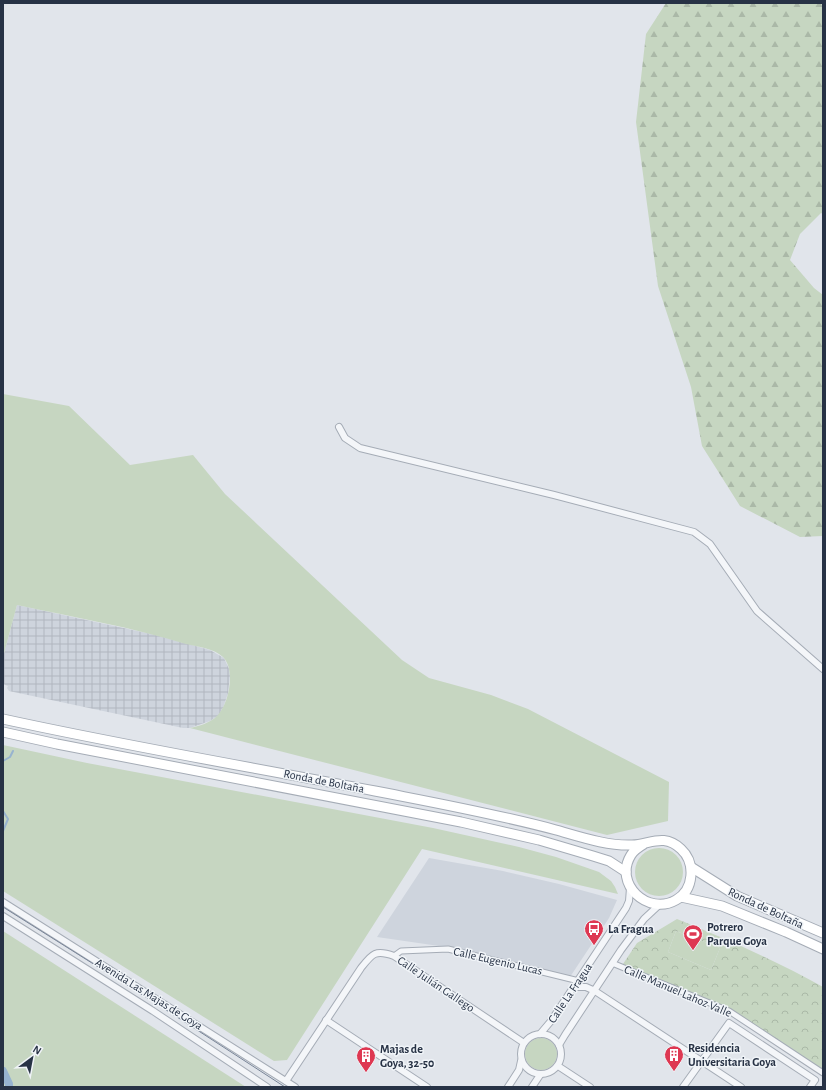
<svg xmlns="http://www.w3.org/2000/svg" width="826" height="1090" font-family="'Alegreya Sans',sans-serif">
  <defs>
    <pattern id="industrial-grid" width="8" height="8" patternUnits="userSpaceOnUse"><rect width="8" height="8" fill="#ced4dd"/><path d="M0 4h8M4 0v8" fill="none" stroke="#b1b6bf"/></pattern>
    <pattern id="forest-firs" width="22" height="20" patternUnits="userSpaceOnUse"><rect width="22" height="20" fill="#c6d6c1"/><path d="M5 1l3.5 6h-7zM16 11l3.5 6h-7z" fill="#aab8a7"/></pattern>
    <pattern id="park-crowns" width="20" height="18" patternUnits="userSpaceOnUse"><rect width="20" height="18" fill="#c6d6c1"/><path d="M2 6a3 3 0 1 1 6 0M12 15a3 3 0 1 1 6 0" fill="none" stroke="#aab8a7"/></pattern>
  </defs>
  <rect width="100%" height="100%" fill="#e1e5eb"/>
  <path fill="#ced4dd" d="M429 858 503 871 559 884 617 900 609 918 570 977 439 946 377 937Z"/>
  <path fill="url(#industrial-grid)" d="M17 605 156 635 210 650 224 658 229 669 230 675 228 693 223 708 218 716 210 721 190 728H183L9 691 7 688 8 686 3 684V657Z"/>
  <g fill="#c6d6c1">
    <path d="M3 394 69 406 130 465 193 455 225 494 402 660 429 678 491 695 528 709 669 782 668 821 607 835 190 728C199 726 210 723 217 716 229 704 236 670 223 657 213 648 198 647 186 644 131 627 73 617 17 605L3 657Z"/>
    <path d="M3 745 87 763 433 828 519 847 556 857 599 872 611 881 615 887 618 894 422 849 287 1060 274 1061 3 891Z"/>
    <circle cx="659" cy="872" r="24"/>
    <path d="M3 931 246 1087H3Z"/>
    <path d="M676 931 720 948 711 970 668 952Z"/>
    <circle cx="541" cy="1054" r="16"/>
  </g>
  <path fill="url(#forest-firs)" d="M666 3H823V214L821 213 800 234 790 260 814 288 823 295V536L800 537 740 506 702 446 691 387 658 286 636 122 646 34Z"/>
  <path fill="url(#park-crowns)" fill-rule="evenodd" d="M677 919C727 939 776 961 823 987V1073L729 1011 621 967 637 943ZM676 931 720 948 711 970 668 952Z"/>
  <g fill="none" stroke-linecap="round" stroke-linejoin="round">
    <g stroke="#97b3cf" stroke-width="2">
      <path d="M3 761 10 757 13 751"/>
      <path d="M3 811 8 819 3 831"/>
    </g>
    <path stroke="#97b3cf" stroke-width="8" d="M3 1071 9 1084V1087"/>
    <defs>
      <g id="pedestrian">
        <path d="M394 956 401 951 448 949 579 981"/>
        <path d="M612 963 729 1011 823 1073"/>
      </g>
      <g id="minor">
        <path d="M339 427 345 438 360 448 554 495 694 532 710 544 757 611 823 669"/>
        <path d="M3 902 295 1087"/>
        <path d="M3 916 153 1011 267 1087"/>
        <path d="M574 987H586L595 991 741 1087"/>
        <path d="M326 1020 427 1087"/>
        <circle cx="541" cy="1054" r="20"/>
        <path d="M540 1034 551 1021 626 908 629 901 630 888"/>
        <path d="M559 1045 565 1035 621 950 644 919 659 905"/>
        <path d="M558 1066 590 1087"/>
        <path d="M286 1081 361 968C372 954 375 949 394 956L524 1043"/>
        <path d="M508 1087 519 1070 521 1061"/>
        <path d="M532 1087 540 1075"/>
        <path d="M683 1087 729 1023 815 1080 810 1087"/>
      </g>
      <g id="secondary">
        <path d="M3 719C126 746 251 767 375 791 436 803 497 814 556 830 581 837 607 846 632 845 651 844 664 833 681 849 696 863 694 890 676 900 648 916 613 884 631 855 634 850 639 847 644 844"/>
        <path d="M3 732 57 744 461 822 539 840 593 856 609 861 626 872"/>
        <path d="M691 867 737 896 823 933"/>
        <path d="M681 897 722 906 786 932 823 949"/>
      </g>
    </defs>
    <use href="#pedestrian" stroke="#a5acb6" stroke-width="7"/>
    <use href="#minor" stroke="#a5acb6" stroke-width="8"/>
    <use href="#secondary" stroke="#a5acb6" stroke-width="11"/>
    <use href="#pedestrian" stroke="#f4f6f9" stroke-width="5"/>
    <use href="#minor" stroke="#f4f6f9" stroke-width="6"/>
    <use href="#secondary" stroke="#fff" stroke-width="9"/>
    <path stroke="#788497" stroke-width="1" d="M3 907 157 1004 285 1087"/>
  </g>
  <defs>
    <symbol id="bus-pin" viewBox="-11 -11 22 30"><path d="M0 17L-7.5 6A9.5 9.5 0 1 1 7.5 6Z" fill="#de3852" stroke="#f0f4f8"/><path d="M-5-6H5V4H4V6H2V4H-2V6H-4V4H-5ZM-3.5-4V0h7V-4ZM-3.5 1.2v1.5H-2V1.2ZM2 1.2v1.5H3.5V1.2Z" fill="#fff"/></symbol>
    <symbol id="stadium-pin" viewBox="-11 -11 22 30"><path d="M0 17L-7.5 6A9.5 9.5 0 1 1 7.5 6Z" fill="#de3852" stroke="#f0f4f8"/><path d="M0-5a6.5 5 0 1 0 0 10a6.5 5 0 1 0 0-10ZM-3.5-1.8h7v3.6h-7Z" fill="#fff"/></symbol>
    <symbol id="building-pin" viewBox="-11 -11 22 30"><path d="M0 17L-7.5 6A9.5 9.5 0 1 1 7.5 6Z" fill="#de3852" stroke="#f0f4f8"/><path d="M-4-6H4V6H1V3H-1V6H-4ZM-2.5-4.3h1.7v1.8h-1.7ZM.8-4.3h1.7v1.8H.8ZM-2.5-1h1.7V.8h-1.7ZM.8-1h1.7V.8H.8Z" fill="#fff"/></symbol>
  </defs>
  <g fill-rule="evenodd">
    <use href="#bus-pin" x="583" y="918" width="22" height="30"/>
    <use href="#stadium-pin" x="682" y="923" width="22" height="30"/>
    <use href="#building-pin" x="663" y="1044" width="22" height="30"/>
    <use href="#building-pin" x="355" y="1045" width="22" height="30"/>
  </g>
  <g text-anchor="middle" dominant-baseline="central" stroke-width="3" stroke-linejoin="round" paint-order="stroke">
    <g font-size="12" fill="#273245" stroke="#f0f4f8">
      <text transform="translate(324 781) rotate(11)">Ronda de Boltaña</text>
      <text transform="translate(766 908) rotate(25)">Ronda de Boltaña</text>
      <text transform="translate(498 961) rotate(13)">Calle Eugenio Lucas</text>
      <text transform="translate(436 984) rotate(34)">Calle Julián Gallego</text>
      <text transform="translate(678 991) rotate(23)">Calle Manuel Lahoz Valle</text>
      <text transform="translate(570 993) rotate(-56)">Calle La Fragua</text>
      <text transform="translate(149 994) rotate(32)">Avenida Las Majas de Goya</text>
    </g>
    <g font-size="12" font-weight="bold" fill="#273245" stroke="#f0f4f8" text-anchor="start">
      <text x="707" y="927">Potrero<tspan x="707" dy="14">Parque Goya</tspan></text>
      <text x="608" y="929">La Fragua</text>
      <text x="688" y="1048">Residencia<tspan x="688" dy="14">Universitaria Goya</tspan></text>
      <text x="380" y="1049">Majas de<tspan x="380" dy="14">Goya, 32-50</tspan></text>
    </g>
  </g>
  <rect width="826" height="1090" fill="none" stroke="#273245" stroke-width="8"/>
  <g transform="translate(32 1058) rotate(32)" stroke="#f0f4f8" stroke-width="3" paint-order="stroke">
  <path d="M0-3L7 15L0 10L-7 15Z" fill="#273245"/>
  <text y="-6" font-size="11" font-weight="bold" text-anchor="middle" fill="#273245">N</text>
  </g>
</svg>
